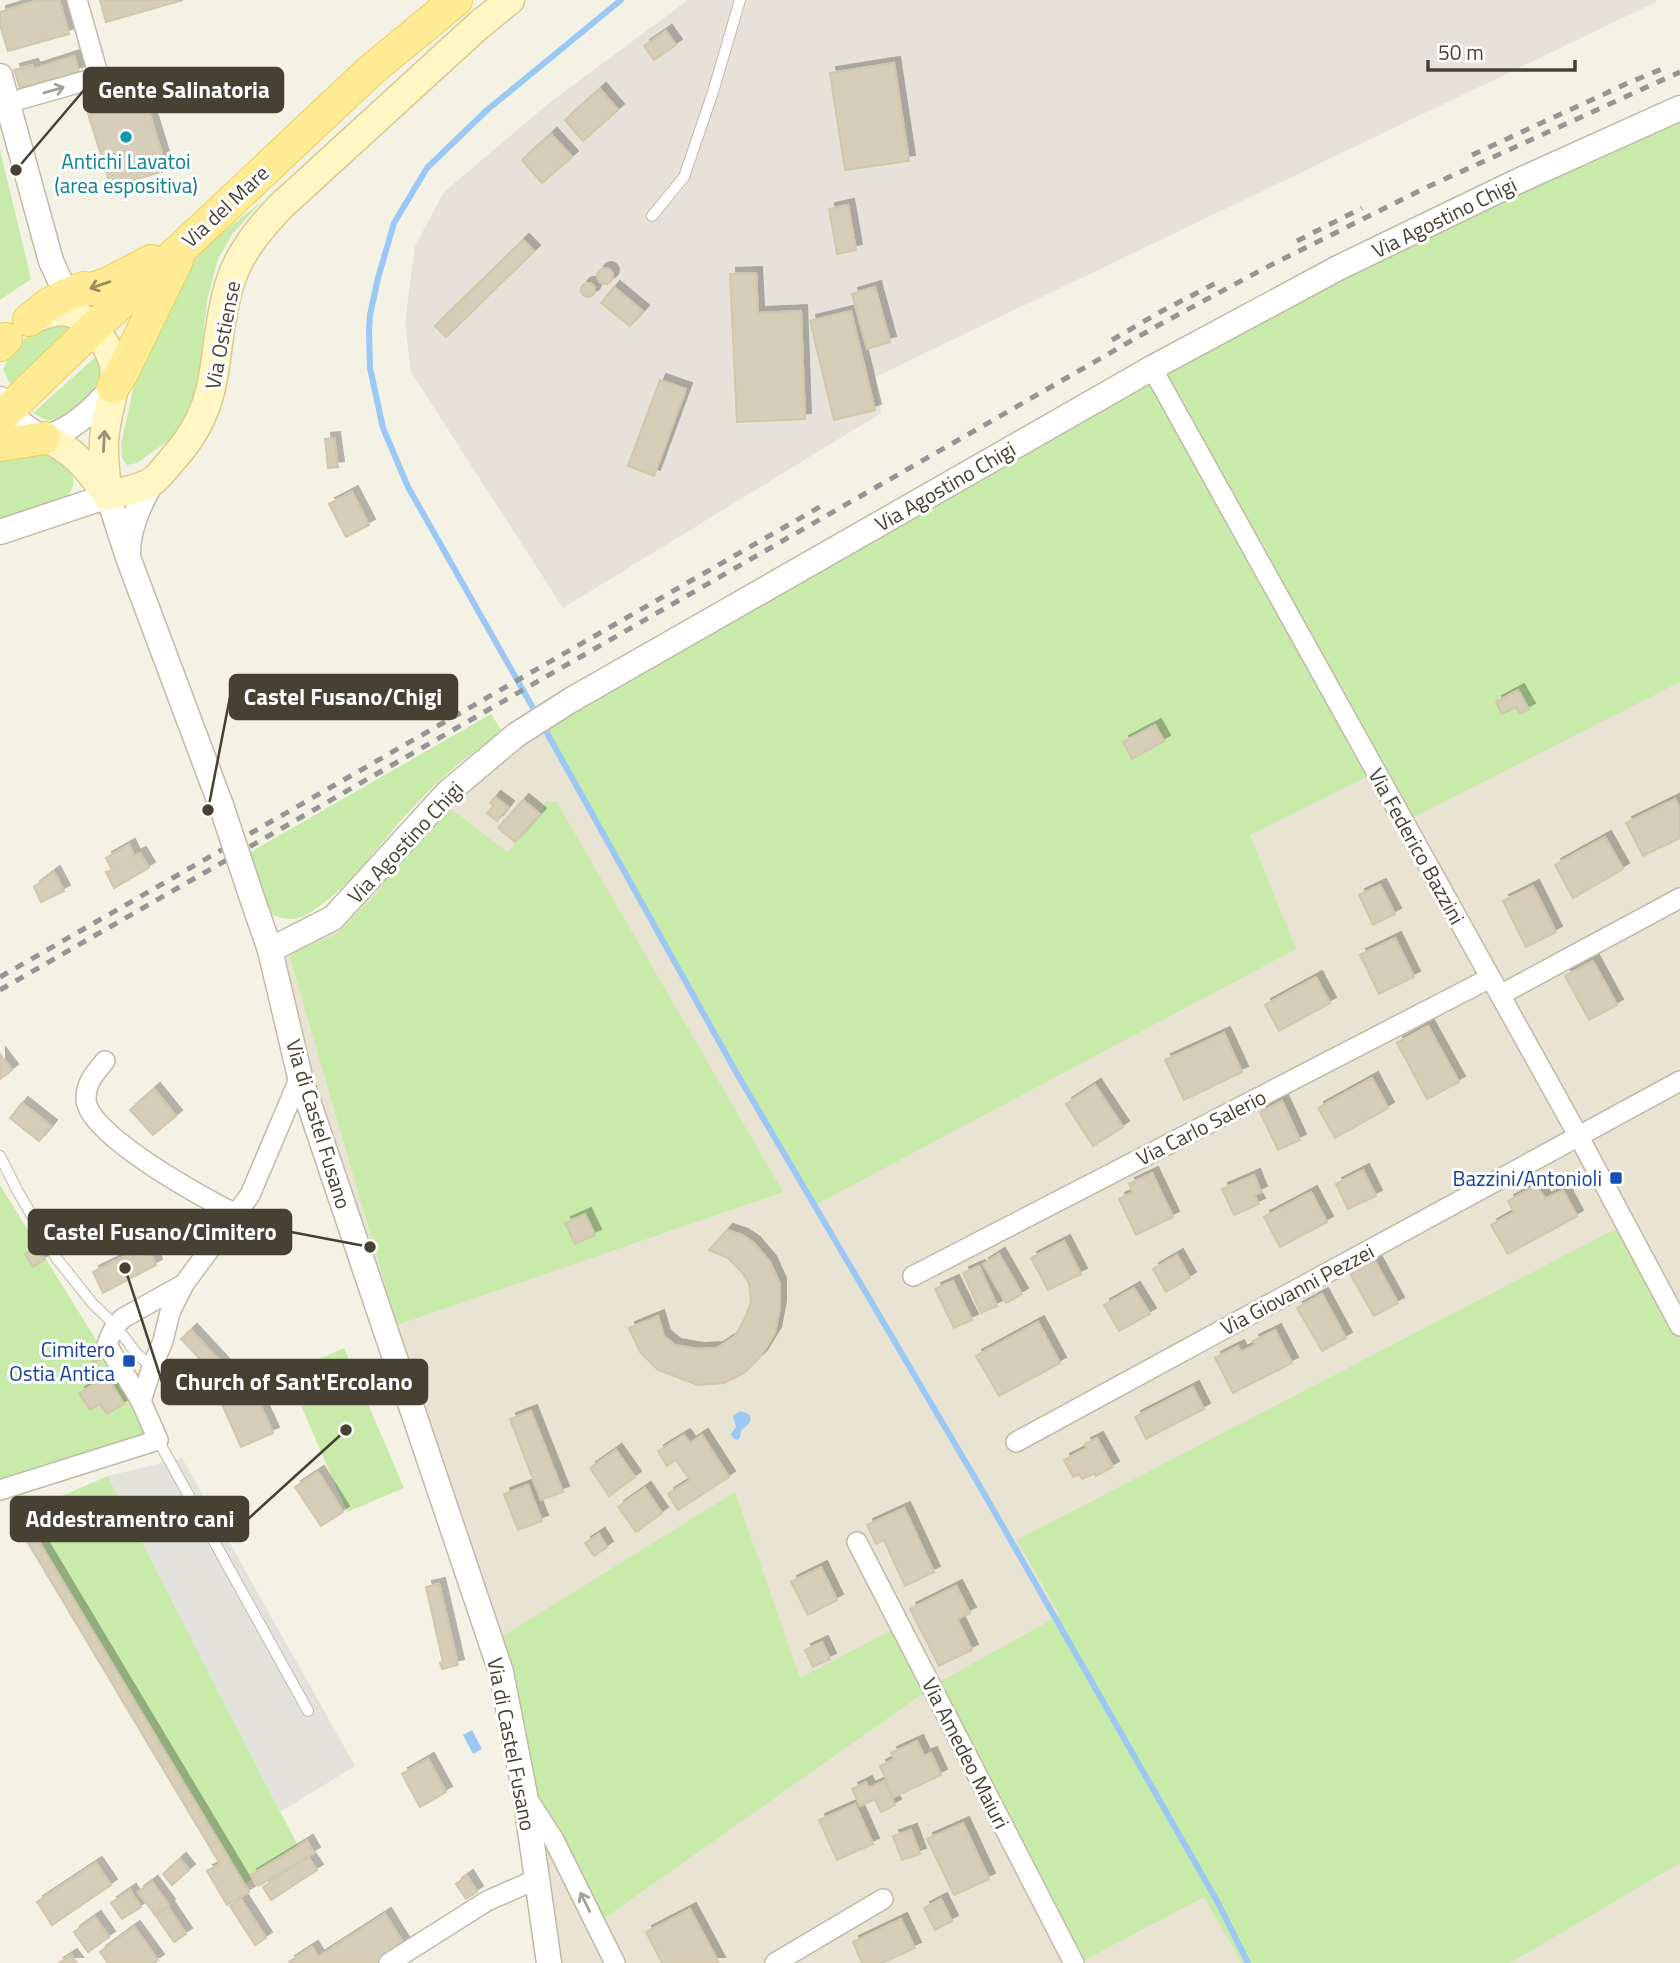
<svg xmlns="http://www.w3.org/2000/svg" width="1680" height="1963" font-family="'Titillium Web',sans-serif">
  <defs>
    <filter id="shadow"><feDropShadow dx="6" dy="-6" stdDeviation="0" flood-color="#0004"/></filter>
  </defs>
  <rect width="100%" height="100%" fill="#f4f1e5"/>
  <path fill="#e8e3d2" d="M1680 112V1963H549L531 1839 552 1836 270 950 333 918 516 735Z"/>
  <path fill="#e6e2da" d="M688 0H1656V2L875 377 881 413 563 608 411 372 405 322 415 246 444 192 548 104Z"/>
  <g fill="#c8ebaa">
    <path d="M1680 108V682L1404 822 1376 772 1250 835 1296 949 815 1205 535 710 1152 368Z"/>
    <path d="M0 150 31 279 0 300Z"/>
    <path d="M261 202 233 233 218 259 207 300 197 395 172 438 137 463 127 465 122 458 121 444 142 349 168 294 204 247Z"/>
    <path d="M53 322 76 324 10 384 3 369C15 343 28 333 53 322Z"/>
    <path d="M100 353C101 356 103 361 103 364 103 382 83 404 68 412 62 416 55 418 48 421L33 413Z"/>
    <path d="M0 452C12 452 28 450 39 453 61 459 87 477 65 498L0 521Z"/>
    <path d="M491 714 503 733C465 755 434 784 405 816 374 850 347 891 306 915 295 922 276 919 266 911 259 906 245 869 240 858Z"/>
    <path d="M556 801 783 1192 397 1325 289 954 337 934 376 894 414 840 444 807 462 817 508 853 546 802Z"/>
    <path d="M0 1185 158 1440 0 1489Z"/>
    <path d="M1625 1224 1680 1326V1863L1510 1963H1242L1204 1897 1079 1963 932 1687 596 1924 525 1795 492 1643 735 1492 800 1678 900 1626 932 1686 1060 1615 1017 1540Z"/>
    <path d="M344 1348 404 1488 347 1512 287 1373Z"/>
    <path d="M108 1476 299 1848 236 1890 24 1512Z"/>
  </g>
  <path fill="#e4e2dd" d="M182 1458 355 1766 280 1812 108 1476Z"/>
  <g fill="#9cc8f6">
    <path d="M740 1411C755 1414 753 1423 741 1430L740 1438 737 1440 733 1438 731 1434 736 1427 733 1416Z"/>
    <path d="M472 1730 482 1749 473 1754 463 1735Z"/>
  </g>
  <g fill="none" stroke-linecap="round" stroke-linejoin="round">
    <g stroke="#9cc8f6" stroke-width="6">
      <path d="M537 715 408 487 383 428 370 368 369 332 370 315 378 278 394 223 427 168 487 110 621 0"/>
      <path d="M542 724 736 1072 982 1490 1217 1901 1248 1963"/>
    </g>
  </g>
  <g fill="#d6ceb9" stroke="#d2c7ac" stroke-width="2" filter="url(#shadow)">
    <path d="M39 0H59L69 34 8 51 0 25V12Z"/>
    <path d="M100 0H183L106 22Z"/>
    <path d="M666 31 676 45 654 60 644 46Z"/>
    <path d="M74 56 79 72 20 88 14 70 32 65 34 69Z"/>
    <path d="M894 63 909 161 845 170 830 73Z"/>
    <path d="M141 86 167 170 111 187 85 104Z"/>
    <path d="M600 89 618 110 583 141 565 120Z"/>
    <path d="M551 134 572 157 542 183 522 160Z"/>
    <path d="M848 205 856 250 837 254 829 209Z"/>
    <path d="M523 240 534 251 446 337 435 326Z"/>
    <circle cx="605" cy="276" r="8"/>
    <path d="M756 273 758 313 801 311 805 419 737 422 730 274Z"/>
    <circle cx="588" cy="290" r="7"/>
    <path d="M614 287 643 311 630 326 601 303Z"/>
    <path d="M875 287 890 342 867 349 852 294Z"/>
    <path d="M851 311 875 410 834 420 810 321Z"/>
    <path d="M660 380 686 389 654 476 628 466Z"/>
    <path d="M334 438 338 467 328 468 325 439Z"/>
    <path d="M352 492 369 525 346 537 329 504Z"/>
    <path d="M1518 690 1529 709 1520 714 1516 707 1502 714 1496 702Z"/>
    <path d="M1155 725 1164 741 1132 759 1123 742Z"/>
    <path d="M495 797 508 807 497 821 487 813 494 805 490 803Z"/>
    <path d="M1675 799 1680 809V838L1643 856 1626 823Z"/>
    <path d="M523 800 540 814 515 842 498 828Z"/>
    <path d="M1605 837 1623 869 1573 898 1555 865Z"/>
    <path d="M129 845 134 856 140 853 149 868 114 888 106 872 112 870 106 858Z"/>
    <path d="M54 872 64 891 41 902 34 887Z"/>
    <path d="M1380 885 1395 914 1373 925 1359 895Z"/>
    <path d="M1533 886 1556 932 1526 947 1503 901Z"/>
    <path d="M1395 938 1414 977 1379 994 1360 955Z"/>
    <path d="M1593 961 1617 1005 1589 1020 1565 976Z"/>
    <path d="M1316 977 1330 1003 1279 1031 1265 1005Z"/>
    <path d="M1428 1026 1459 1082 1427 1099 1397 1043Z"/>
    <path d="M1224 1033 1242 1072 1184 1100 1165 1060Z"/>
    <path d="M0 1054 12 1070 0 1079Z"/>
    <path d="M1372 1078 1388 1108 1335 1138 1318 1108Z"/>
    <path d="M1095 1085 1123 1127 1093 1146 1066 1104Z"/>
    <path d="M154 1089 176 1116 153 1135 130 1110Z"/>
    <path d="M1282 1101 1300 1140 1278 1150 1260 1112Z"/>
    <path d="M22 1103 51 1126 39 1141 10 1118Z"/>
    <path d="M1363 1170 1376 1196 1348 1209 1336 1184Z"/>
    <path d="M1152 1173 1173 1217 1136 1235 1119 1199 1133 1192 1129 1184Z"/>
    <path d="M1254 1175 1261 1192 1254 1195 1259 1204 1234 1215 1222 1189Z"/>
    <path d="M1537 1185 1545 1199 1563 1190 1577 1216 1508 1254 1491 1225 1514 1212 1508 1201Z"/>
    <path d="M1311 1192 1327 1222 1280 1247 1264 1217Z"/>
    <path d="M585 1214 595 1235 575 1244 565 1223Z"/>
    <path d="M727 1230 742 1235 754 1243 770 1262 780 1284V1307L775 1333 761 1356 744 1373 724 1383 698 1385 658 1370 640 1352 629 1328 658 1316 664 1336 675 1345 697 1349 717 1348 735 1336 744 1320 751 1302 749 1283 741 1271 728 1258 709 1250Z"/>
    <path d="M1064 1241 1081 1274 1048 1290 1031 1258Z"/>
    <path d="M147 1245 156 1265 103 1293 93 1272Z"/>
    <path d="M37 1246 45 1259 33 1267 25 1254Z"/>
    <path d="M999 1254 1022 1294 1006 1303 983 1264Z"/>
    <path d="M1177 1255 1190 1278 1166 1292 1153 1269Z"/>
    <path d="M1375 1261 1398 1303 1374 1316 1350 1274Z"/>
    <path d="M979 1266 997 1306 981 1313 963 1273Z"/>
    <path d="M953 1281 972 1320 954 1328 935 1289Z"/>
    <path d="M1134 1288 1150 1314 1119 1331 1104 1305Z"/>
    <path d="M1322 1294 1346 1338 1322 1351 1297 1308Z"/>
    <path d="M1038 1322 1060 1363 999 1396 976 1356Z"/>
    <path d="M191 1330 230 1372 221 1381 181 1339Z"/>
    <path d="M1275 1330 1292 1363 1233 1393 1215 1358 1238 1346 1241 1352 1255 1345 1253 1341Z"/>
    <path d="M104 1342 111 1353 94 1363 88 1352Z"/>
    <path d="M107 1376 124 1404 107 1414 100 1404 90 1410 79 1393Z"/>
    <path d="M249 1381 273 1433 241 1447 218 1395Z"/>
    <path d="M1193 1387 1204 1409 1146 1439 1135 1417Z"/>
    <path d="M531 1411 563 1492 541 1500 510 1419Z"/>
    <path d="M684 1435 690 1443 702 1435 729 1477 678 1510 668 1494 690 1480 676 1460 667 1466 658 1451Z"/>
    <path d="M1097 1438 1113 1467 1096 1476 1095 1473 1082 1479 1079 1474 1073 1477 1064 1460 1087 1448 1085 1444Z"/>
    <path d="M616 1450 635 1477 609 1496 590 1468Z"/>
    <path d="M318 1472 343 1512 321 1526 295 1487Z"/>
    <path d="M528 1485 542 1521 518 1530 504 1494Z"/>
    <path d="M645 1488 662 1513 636 1532 618 1507Z"/>
    <path d="M904 1508 934 1572 905 1586 884 1540 876 1544 867 1525Z"/>
    <path d="M20 1510 249 1892 227 1905 207 1871 220 1864 12 1516Z"/>
    <path d="M599 1534 607 1547 594 1556 585 1543Z"/>
    <path d="M821 1567 837 1600 808 1615 791 1582Z"/>
    <path d="M439 1584 458 1665 442 1669 440 1663 443 1662 426 1587Z"/>
    <path d="M956 1586 970 1613 957 1619 972 1650 939 1666 910 1609Z"/>
    <path d="M822 1642 830 1659 813 1667 805 1650Z"/>
    <path d="M917 1741 924 1756 931 1753 941 1775 894 1797 880 1766 894 1759 891 1753Z"/>
    <path d="M428 1759 446 1792 420 1807 402 1774Z"/>
    <path d="M884 1781 895 1805 881 1812 875 1799 860 1806 852 1789 866 1782 869 1788Z"/>
    <path d="M855 1804 873 1844 837 1860 819 1820Z"/>
    <path d="M963 1823 989 1879 954 1895 927 1839Z"/>
    <path d="M911 1830 920 1854 902 1860 893 1836Z"/>
    <path d="M307 1841 314 1853 258 1886 251 1875Z"/>
    <path d="M308 1857 317 1870 271 1900 263 1887Z"/>
    <path d="M180 1859 189 1870 172 1885 163 1874Z"/>
    <path d="M96 1863 111 1885 52 1925 37 1902Z"/>
    <path d="M467 1876 477 1892 466 1899 456 1884Z"/>
    <path d="M152 1882 169 1905 155 1915 138 1892Z"/>
    <path d="M130 1890 141 1907 122 1919 111 1903Z"/>
    <path d="M241 1899 266 1938 255 1945 230 1906Z"/>
    <path d="M941 1899 952 1921 935 1930 924 1908Z"/>
    <path d="M168 1907 186 1934 174 1942 156 1916Z"/>
    <path d="M690 1909 719 1963H662L646 1932Z"/>
    <path d="M385 1914 405 1946 378 1963H290L289 1962 312 1947 318 1957Z"/>
    <path d="M95 1917 109 1937 88 1952 74 1932Z"/>
    <path d="M901 1919 915 1948 882 1963H862L853 1942Z"/>
    <path d="M134 1927 158 1960 154 1963H108L100 1952Z"/>
    <path d="M71 1955 77 1963H59Z"/>
  </g>
  <g fill="none" stroke-linecap="round" stroke-linejoin="round">
    <defs>
      <g id="service">
        <path d="M652 216 684 177 713 92 740 0"/>
        <path d="M0 1156 17 1190 57 1259 93 1304 115 1325 137 1354 152 1367"/>
        <path d="M158 1440 308 1711"/>
      </g>
      <g id="minor">
        <path d="M0 105 99 77 77 0"/>
        <path d="M1152 368 1579 1137 1680 1326"/>
        <path d="M1500 995 1680 898"/>
        <path d="M105 1061C95 1073 86 1082 86 1099 86 1134 205 1199 236 1214"/>
        <path d="M913 1276 1490 978"/>
        <path d="M141 1401 152 1367 163 1341 170 1312 184 1284 250 1195 300 1077"/>
        <path d="M1016 1442 1680 1081"/>
        <path d="M0 1490 158 1440 141 1401 107 1345C110 1334 114 1326 123 1318L184 1284"/>
        <path d="M857 1542 1074 1963"/>
        <path d="M527 1798 554 1840 615 1963"/>
        <path d="M389 1963 487 1901 537 1879"/>
        <path d="M775 1963 883 1899"/>
      </g>
      <g id="tertiary">
        <path d="M0 76 51 261 73 309"/>
        <path d="M0 399C11 417 25 429 44 438 73 430 94 409 113 387"/>
        <path d="M0 532 108 496 129 560 222 808"/>
        <path d="M128 552C128 528 140 503 152 481"/>
        <path d="M251 895 270 950 300 1077 501 1672 525 1795 549 1963"/>
        <path d="M270 950 333 918 447 793 516 735 571 700 1152 368 1338 268 1516 182 1680 108"/>
      </g>
      <g id="secondary">
        <path d="M29 320C63 306 77 307 100 337 106 345 112 355 114 366 117 391 105 416 104 441 103 460 106 478 108 496"/>
        <path d="M44 438C73 448 89 470 106 493"/>
        <path d="M108 496C120 492 144 488 154 480 160 475 166 467 172 460 226 401 209 355 229 286 238 254 259 229 281 206L479 25 510 0"/>
      </g>
      <g id="primary">
        <path d="M29 320 49 304 66 295 84 288 92 289 109 283 151 261"/>
        <path d="M0 345 6 339"/>
        <path d="M113 387 121 375 177 260"/>
        <path d="M0 418 93 328 184 246 370 71 456 0"/>
        <path d="M0 445 44 438"/>
      </g>
    </defs>
    <use href="#service" stroke="#c0baa7" stroke-width="12"/>
    <use href="#minor" stroke="#c0baa7" stroke-width="22"/>
    <use href="#tertiary" stroke="#c0baa7" stroke-width="27"/>
    <use href="#secondary" stroke="#d7cc91" stroke-width="31"/>
    <use href="#primary" stroke="#edcf5a" stroke-width="34"/>
    <use href="#service" stroke="#fff" stroke-width="10"/>
    <use href="#minor" stroke="#fff" stroke-width="19"/>
    <use href="#tertiary" stroke="#fff" stroke-width="24"/>
    <use href="#secondary" stroke="#fff6c4" stroke-width="28"/>
    <use href="#primary" stroke="#ffeb93" stroke-width="32"/>
    <g stroke="#959595" stroke-width="5" stroke-dasharray="9 9" stroke-linecap="butt">
      <path d="M1472 155 1628 83 1667 67"/>
      <path d="M1297 241 1362 208"/>
      <path d="M1112 340 1162 311 1216 283"/>
      <path d="M0 977 823 505"/>
      <path d="M0 990 1157 326 1265 268 1423 189 1680 72"/>
    </g>
    <defs>
      <path id="tertiary-bridge" d="M222 808 251 895"/>
    </defs>
    <use href="#tertiary-bridge" stroke="#c0baa7" stroke-width="27" stroke-linecap="butt"/>
    <use href="#tertiary-bridge" stroke="#fff" stroke-width="24"/>
  </g>
  <defs><path id="oneway-shaft" d="M-6 0H5M1.5-3L5.5 0L1.5 3" fill="none" stroke-width="1.6" stroke-linecap="round" stroke-linejoin="round" transform="scale(1.75)"/></defs>
  <g stroke="#a3a09a">
    <use href="#oneway-shaft" transform="translate(54 90) rotate(-16)"/>
    <use href="#oneway-shaft" transform="translate(585 1902) rotate(-116)"/>
  </g>
  <use stroke="#9a8e5f" href="#oneway-shaft" transform="translate(100 285) rotate(161)"/>
  <use stroke="#9a9275" href="#oneway-shaft" transform="translate(104 441) rotate(-87)"/>
  <circle fill="#0f9aa8" stroke="#fff" stroke-width="2.5" cx="126" cy="137" r="7"/>
  <g fill="#1a4fb4" stroke="#fff" stroke-width="2.5">
    <rect x="1609" y="1171" width="14" height="14" rx="3.5"/>
    <rect x="122" y="1354" width="14" height="14" rx="3.5"/>
  </g>
  <g text-anchor="middle" dominant-baseline="central" stroke-width="6" stroke-linejoin="round" paint-order="stroke">
    <g font-size="21" fill="#0d838f" stroke="#fff">
      <text x="126" y="161">Antichi Lavatoi<tspan x="126" dy="24">(area espositiva)</tspan></text>
    </g>
    <g font-size="21" fill="#474134" stroke="#fff">
      <text transform="translate(225 206) rotate(-43)">Via del Mare</text>
      <text transform="translate(1444 217) rotate(-26)">Via Agostino Chigi</text>
      <text transform="translate(222 335) rotate(-79)">Via Ostiense</text>
      <text transform="translate(945 486) rotate(-30)">Via Agostino Chigi</text>
      <text transform="translate(405 842) rotate(-47)">Via Agostino Chigi</text>
      <text transform="translate(1417 846) rotate(61)">Via Federico Bazzini</text>
      <text transform="translate(319 1124) rotate(73)">Via di Castel Fusano</text>
      <text transform="translate(1201 1127) rotate(-27)">Via Carlo Salerio</text>
      <text transform="translate(1297 1289) rotate(-28)">Via Giovanni Pezzei</text>
      <text transform="translate(512 1744) rotate(79)">Via di Castel Fusano</text>
      <text transform="translate(966 1753) rotate(63)">Via Amedeo Maiuri</text>
    </g>
    <g font-size="21" fill="#164399" stroke="#fff" text-anchor="end">
      <text x="1602" y="1178">Bazzini/Antonioli</text>
      <text x="115" y="1349">Cimitero<tspan x="115" dy="24">Ostia Antica</tspan></text>
    </g>
  </g>
  <path fill="none" stroke="#474134" stroke-width="2.5" d="M16 170L84 90M208 810L230 697M370 1247L291 1232M125 1268L162 1382M346 1430L248 1519"/>
  <g fill="#474134" stroke="#fff" stroke-width="2.5">
    <circle cx="16" cy="170" r="7"/>
    <circle cx="208" cy="810" r="7"/>
    <circle cx="370" cy="1247" r="7"/>
    <circle cx="125" cy="1268" r="7"/>
    <circle cx="346" cy="1430" r="7"/>
  </g>
  <g fill="#474134" stroke="#474134" stroke-width="2.5">
    <rect x="84" y="68" width="199" height="44" rx="7"/>
    <rect x="230" y="675" width="227" height="44" rx="7"/>
    <rect x="29" y="1210" width="262" height="44" rx="7"/>
    <rect x="162" y="1360" width="265" height="44" rx="7"/>
    <rect x="11" y="1497" width="237" height="44" rx="7"/>
  </g>
  <g font-size="23" text-anchor="middle" font-weight="bold" fill="#fff">
    <text x="184" y="98">Gente Salinatoria</text>
    <text x="343" y="705">Castel Fusano/Chigi</text>
    <text x="160" y="1240">Castel Fusano/Cimitero</text>
    <text x="294" y="1390">Church of Sant'Ercolano</text>
    <text x="130" y="1527">Addestramentro cani</text>
  </g>
  <path d="M1428 60v10h147v-10" fill="none" stroke="#474134" stroke-width="3.5"/>
  <text x="1438" y="60" font-size="21" fill="#474134" stroke="#ffffff" stroke-width="5" paint-order="stroke">50 m</text>
</svg>
